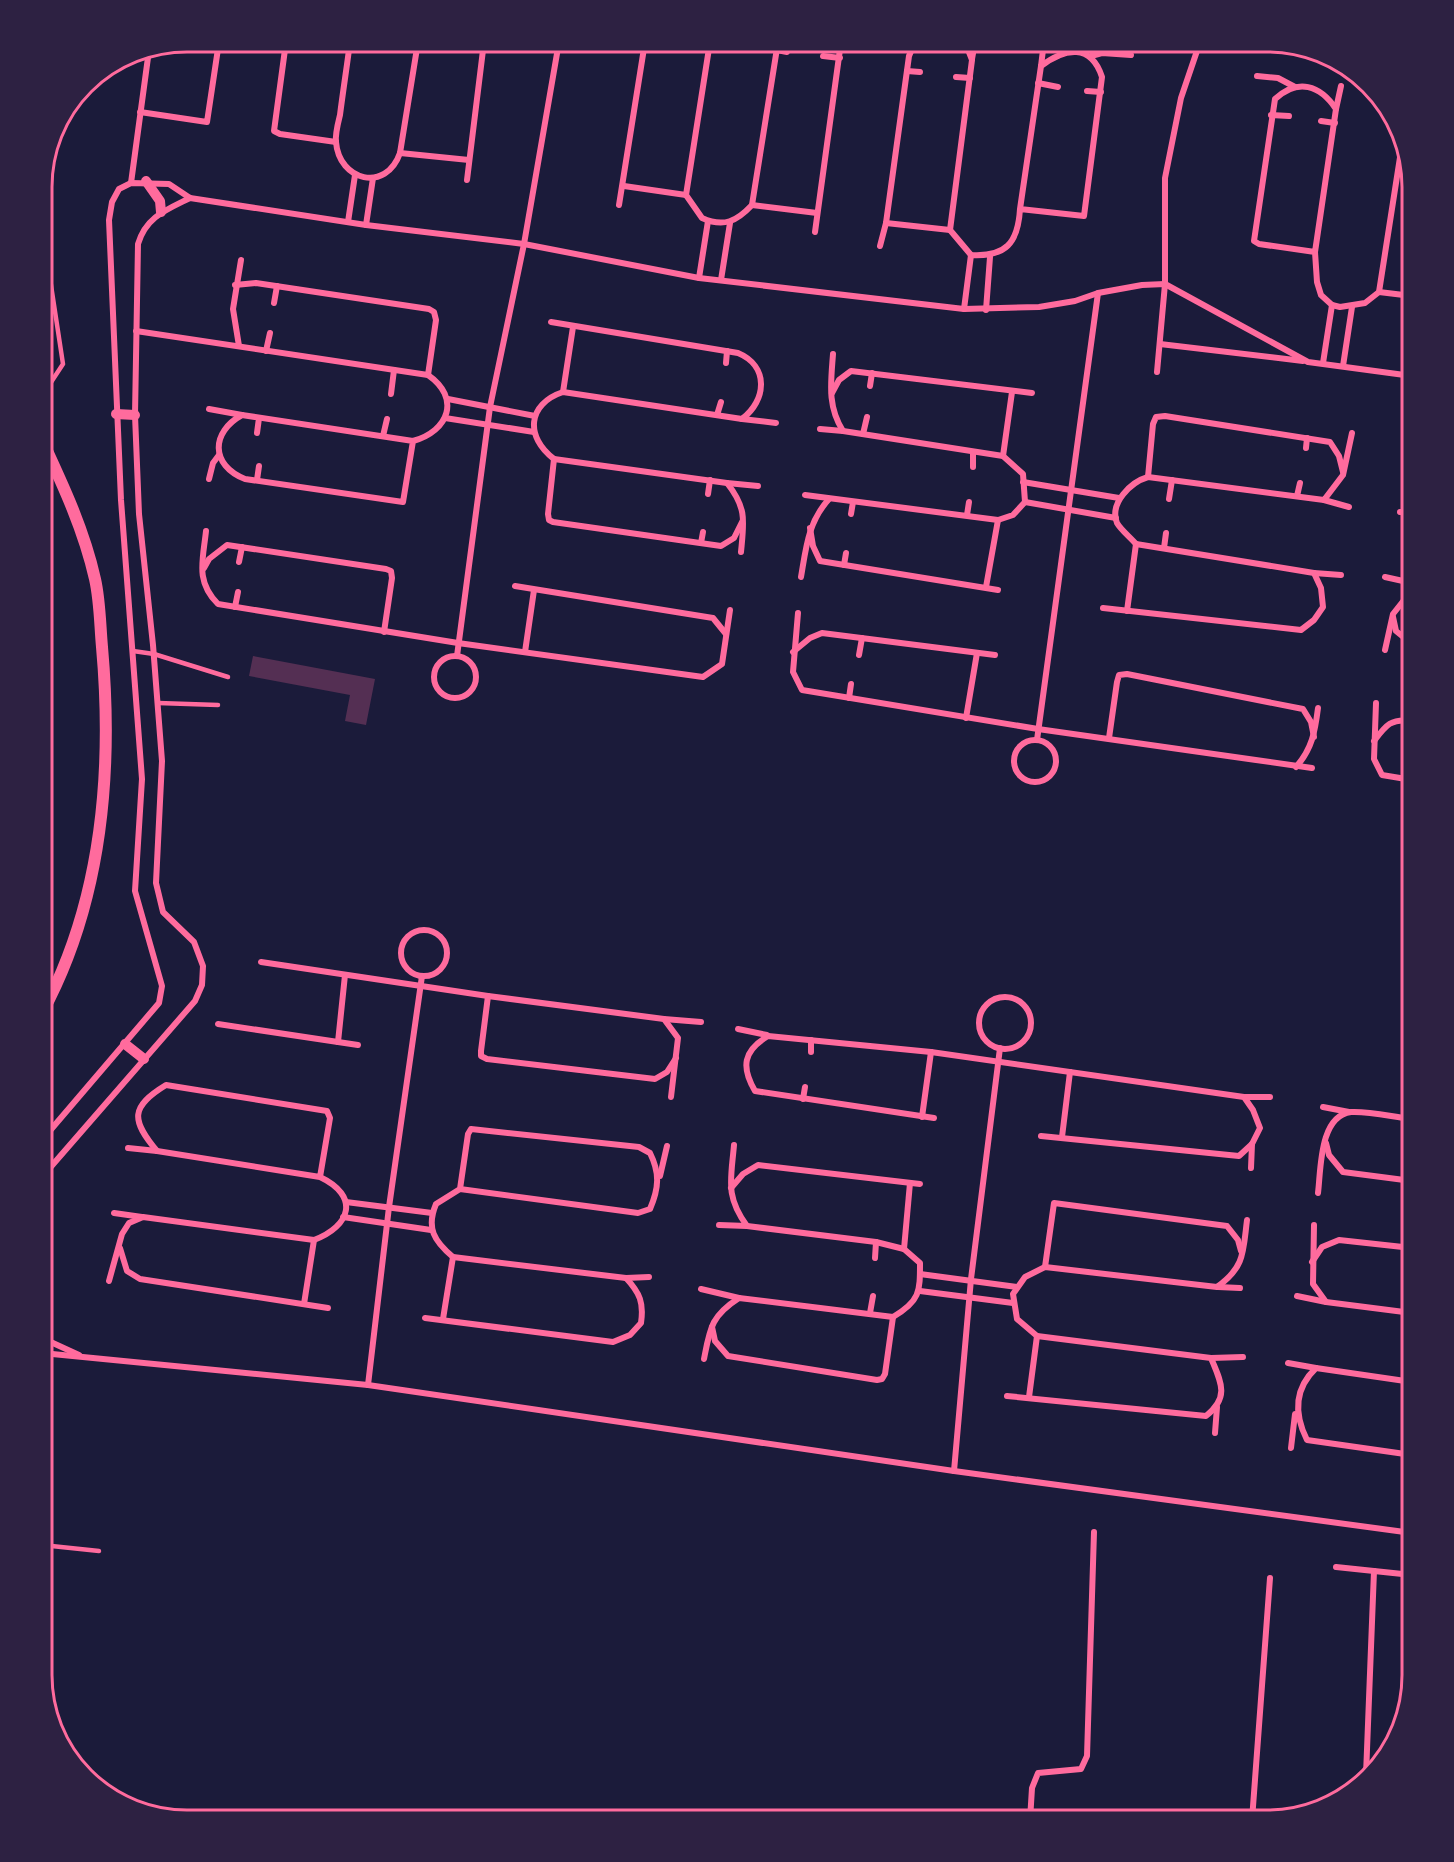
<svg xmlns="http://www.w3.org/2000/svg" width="1454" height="1862" font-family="'Zilla Slab',serif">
  <rect width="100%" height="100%" fill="#1b1b3a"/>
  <path fill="#542f53" d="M253 656 375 679 366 725 345 721 350 695 249 676Z"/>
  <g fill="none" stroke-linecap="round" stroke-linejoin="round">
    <g stroke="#ff6b9d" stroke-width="4.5">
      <path d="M42 396 63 364 42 226"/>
      <path d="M133 651 154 654 228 677"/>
      <path d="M158 703 218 705"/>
      <path d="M42 1545 99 1551"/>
      <path d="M556 1815 557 1820"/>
    </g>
    <g stroke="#ff6b9d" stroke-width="6">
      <path d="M286 42 274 131 280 134 336 142"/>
      <path d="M350 42C347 66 343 91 340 115 338 123 335 134 336 142 339 181 386 193 400 153L418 42"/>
      <path d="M710 42 686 195 702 218C724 228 737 221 752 205L778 42"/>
      <path d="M965 42 972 60 950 230 971 255C1006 257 1018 243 1020 209L1041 66C1065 48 1091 43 1102 77L1084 216 1020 209"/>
      <path d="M777 50 787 52"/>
      <path d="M823 56 840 58"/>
      <path d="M1091 56 1102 53 1131 55"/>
      <path d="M972 59 975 42"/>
      <path d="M1041 66 1044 42"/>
      <path d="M907 71 920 72"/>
      <path d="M1257 76 1278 78 1295 87"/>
      <path d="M956 77 970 78"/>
      <path d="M1038 83 1058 87"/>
      <path d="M1087 91 1101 92"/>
      <path d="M1336 109 1341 86"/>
      <path d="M140 112 207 122 219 42"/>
      <path d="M1271 115 1289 116"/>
      <path d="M1321 121 1335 123"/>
      <path d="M400 153 469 160"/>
      <path d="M467 180 484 42"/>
      <path d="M131 183 149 50"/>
      <path d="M624 186 686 195"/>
      <path d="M619 205 645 42"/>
      <path d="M752 205 817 213"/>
      <path d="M348 222 355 175"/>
      <path d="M886 223 950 230"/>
      <path d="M366 225 373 178"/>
      <path d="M815 232 841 42"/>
      <path d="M880 246 886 223 909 56 915 42"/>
      <path d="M1315 252 1259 244 1254 241 1275 99C1298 78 1320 85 1336 109L1315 252 1317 282 1321 295 1332 305 1340 307 1365 303 1379 292 1401 151"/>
      <path d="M699 278 708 221"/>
      <path d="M721 280 730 223"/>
      <path d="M235 285 256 283 429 309 434 312 436 320 428 375"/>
      <path d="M1379 292 1412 296"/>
      <path d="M274 303 277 286"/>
      <path d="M964 309 971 255"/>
      <path d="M986 310 990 257"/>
      <path d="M551 322 738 353C769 366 767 400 742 419L563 392C527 404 525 437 554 459L727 483C747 508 744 521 741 552"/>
      <path d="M136 331 428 375C461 398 449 431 413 441L242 415C211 432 210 465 245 479L403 502 413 441"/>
      <path d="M1160 344 1303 361"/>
      <path d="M239 346 233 309 241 260"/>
      <path d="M266 351 270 333"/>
      <path d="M726 363 727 351"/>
      <path d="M1323 363 1332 305"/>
      <path d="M1343 366 1352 307"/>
      <path d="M1157 372 1165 284V178L1181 98 1199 45"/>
      <path d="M870 386 872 373"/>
      <path d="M563 392 573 327"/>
      <path d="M832 393 839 380 851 371 1032 393"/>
      <path d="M391 394 394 370"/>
      <path d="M448 399 535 416"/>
      <path d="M209 409 242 415"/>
      <path d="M717 415 721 402"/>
      <path d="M445 418 534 432"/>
      <path d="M742 419 776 423"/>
      <path d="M820 429 843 431"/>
      <path d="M257 433 259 418"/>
      <path d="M863 434 867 417"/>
      <path d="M383 436 387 419"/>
      <path d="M1306 448 1307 438"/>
      <path d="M1003 456 1012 392"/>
      <path d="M554 459 548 514 549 520 553 522 721 546 734 538 742 522"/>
      <path d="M973 467V452"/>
      <path d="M1148 477 1153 424 1156 417 1165 416 1330 442 1339 456 1343 472"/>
      <path d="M209 479 213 463 219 455"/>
      <path d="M257 480 259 466"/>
      <path d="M1023 482 1119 498"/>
      <path d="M727 483 758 486"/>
      <path d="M708 494 710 480"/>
      <path d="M805 495 998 520 1013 515 1025 502 1023 474 1003 456 843 431C827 406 831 382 833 354"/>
      <path d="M1297 496 1300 483"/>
      <path d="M1169 499 1172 480"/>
      <path d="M1324 500 1349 507"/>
      <path d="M1025 502 1116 518"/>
      <path d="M1400 512 1412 513"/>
      <path d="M851 514 853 502"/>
      <path d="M967 515 969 502"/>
      <path d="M810 528 813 546 820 561 998 590"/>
      <path d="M206 531C203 560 195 581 218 604L458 643 703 677 722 664 730 610"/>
      <path d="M701 543 703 532"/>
      <path d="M1164 548 1166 533"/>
      <path d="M239 562 242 547"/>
      <path d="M844 565 846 553"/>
      <path d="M204 568 209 559 227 545 386 569 391 571 392 578 384 632"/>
      <path d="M1314 573 1341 575"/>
      <path d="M801 577C806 548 808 522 829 499"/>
      <path d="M1385 577 1412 583"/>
      <path d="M515 586 713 618 726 634"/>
      <path d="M986 587 998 520"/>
      <path d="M235 607 238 592"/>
      <path d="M1103 608 1301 630 1314 620 1323 607 1321 588 1314 573 1136 544C1130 537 1121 530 1117 523 1109 503 1131 482 1148 477L1324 500 1343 475 1352 433"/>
      <path d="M1127 611 1136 544"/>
      <path d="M798 613 793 672 802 690 1038 729 1312 768"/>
      <path d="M1393 617 1396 631 1412 644"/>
      <path d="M1385 650 1393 614 1412 590"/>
      <path d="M525 652 534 590"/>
      <path d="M793 652 810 638 822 633 995 655"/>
      <path d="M859 655 862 638"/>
      <path d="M457 656 490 407 524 244 559 42"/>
      <circle cx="455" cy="677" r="21"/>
      <path d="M849 698 851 684"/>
      <path d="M1376 703 1374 759 1382 775 1412 780"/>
      <path d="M966 718 977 653"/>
      <path d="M1109 738 1117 682 1119 675 1127 674 1303 709 1311 722 1314 737"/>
      <path d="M1037 740 1098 293"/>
      <circle cx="1035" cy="761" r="21"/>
      <path d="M1374 741C1386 725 1391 718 1412 721"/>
      <path d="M1296 767C1312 749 1315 732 1318 708"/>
      <circle cx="424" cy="953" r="23"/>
      <path d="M261 962 488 996 664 1019 678 1038 671 1097"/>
      <path d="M488 996 481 1051V1056L487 1059 655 1079 667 1072 676 1058"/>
      <circle cx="1005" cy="1023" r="26"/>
      <path d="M664 1019 701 1022"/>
      <path d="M218 1024 358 1045"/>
      <path d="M738 1029 767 1035"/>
      <path d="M338 1042 345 975"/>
      <path d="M811 1052V1040"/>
      <path d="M1244 1097H1270"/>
      <path d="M803 1099 805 1087"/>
      <path d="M1323 1107 1349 1112"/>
      <path d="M922 1117 931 1052"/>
      <path d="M934 1118 755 1091C741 1067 743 1051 768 1036L931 1052 1244 1097 1253 1110 1260 1128 1252 1144 1239 1156 1041 1136"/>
      <path d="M1062 1137 1070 1072"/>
      <path d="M42 1140 159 1003 162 986 135 891 142 779 121 500 109 220 112 202 119 189 131 183 169 184 190 198 366 225 524 244 699 278 964 309 1039 307 1075 301 1098 293 1142 285 1165 284 1308 362 1412 376"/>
      <path d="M1326 1143 1329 1155 1343 1172 1412 1181"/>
      <path d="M128 1148 157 1151"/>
      <path d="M1251 1168 1252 1144"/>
      <path d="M660 1176 667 1146"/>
      <path d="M42 1177 195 1001 202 985 203 966 194 942 163 912 156 883 162 761 153 645 139 514 135 415 138 244C146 217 166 210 190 198"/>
      <path d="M731 1188 743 1174 758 1165 920 1184"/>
      <path d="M1318 1193C1321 1170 1319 1116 1351 1112 1370 1111 1393 1117 1412 1119"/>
      <path d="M346 1202 432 1213"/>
      <path d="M114 1213 142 1217"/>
      <path d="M343 1217 431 1230"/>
      <path d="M719 1225 747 1226"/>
      <path d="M1314 1225 1313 1284 1326 1302 1412 1313"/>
      <path d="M120 1248 127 1271 140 1279 328 1308"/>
      <path d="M904 1249 910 1183"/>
      <path d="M875 1258 876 1242"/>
      <path d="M1312 1262 1322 1247 1339 1240 1412 1248"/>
      <path d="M1045 1267 1054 1203 1227 1226 1238 1240 1241 1251"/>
      <path d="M920 1274 1017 1287"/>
      <path d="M626 1278 649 1277"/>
      <path d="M109 1281 122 1234 129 1223 143 1217 314 1240C351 1226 360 1196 320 1177L157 1151C131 1120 130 1107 166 1085L327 1111 330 1118 320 1177"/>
      <path d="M1218 1287 1240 1288"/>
      <path d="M701 1289 739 1298"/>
      <path d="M920 1291 1013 1303"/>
      <path d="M1297 1296 1326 1302"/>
      <path d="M304 1304 314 1240"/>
      <path d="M870 1313 873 1296"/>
      <path d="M425 1318 613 1342 630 1335 641 1323C644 1303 640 1293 626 1278L453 1257C434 1241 426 1228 436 1204L460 1189 638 1213 650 1209C659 1188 660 1173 650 1153L639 1147 471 1129 468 1134 460 1189"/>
      <path d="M443 1319 453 1257"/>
      <path d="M712 1327 715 1341 728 1356 877 1380 882 1379 885 1374 893 1317"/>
      <path d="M42 1338 79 1355"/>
      <path d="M42 1353 368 1385 954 1471 1412 1533"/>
      <path d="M1211 1358 1243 1357"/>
      <path d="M704 1359C710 1328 711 1316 739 1298L893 1317C920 1301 920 1292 920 1263L904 1249 876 1242 747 1226C725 1196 731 1180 734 1145"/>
      <path d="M1288 1363 1316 1368"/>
      <path d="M368 1385 389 1207 422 976"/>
      <path d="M1007 1396 1206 1416C1230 1397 1221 1382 1211 1358L1037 1336 1017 1319 1013 1294 1025 1277 1045 1267 1217 1287C1245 1267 1243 1252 1247 1220"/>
      <path d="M1029 1397 1037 1336"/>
      <path d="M1215 1433 1217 1407"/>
      <path d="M1291 1448 1295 1414"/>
      <path d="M1412 1455 1307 1440C1294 1414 1294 1389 1316 1368L1412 1382"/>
      <path d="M954 1471 971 1279 1000 1048"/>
      <path d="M1336 1567 1412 1575"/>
      <path d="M1366 1775 1374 1571"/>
      <path d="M1030 1820 1032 1788 1038 1773 1081 1769 1087 1756 1094 1532"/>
      <path d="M1252 1820 1270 1578"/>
    </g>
    <g stroke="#ff6b9d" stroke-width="10">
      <path d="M146 181 160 201 161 212"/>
      <path d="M116 414 135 415"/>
      <path d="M125 1044 144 1059"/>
    </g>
    <path stroke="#ff6b9d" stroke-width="12" d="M42 1013C102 902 113 771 102 647 100 625 100 601 95 579 84 530 63 485 42 440"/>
  </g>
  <path d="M0 0H1454V1862H0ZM187 52H1267A135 135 0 0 1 1402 187V1675A135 135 0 0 1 1267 1810H187A135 135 0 0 1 52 1675V187A135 135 0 0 1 187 52Z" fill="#2d2142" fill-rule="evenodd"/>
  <path fill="none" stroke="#ff6b9d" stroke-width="3" d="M187 52H1267A135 135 0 0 1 1402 187V1675A135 135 0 0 1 1267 1810H187A135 135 0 0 1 52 1675V187A135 135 0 0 1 187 52Z"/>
</svg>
